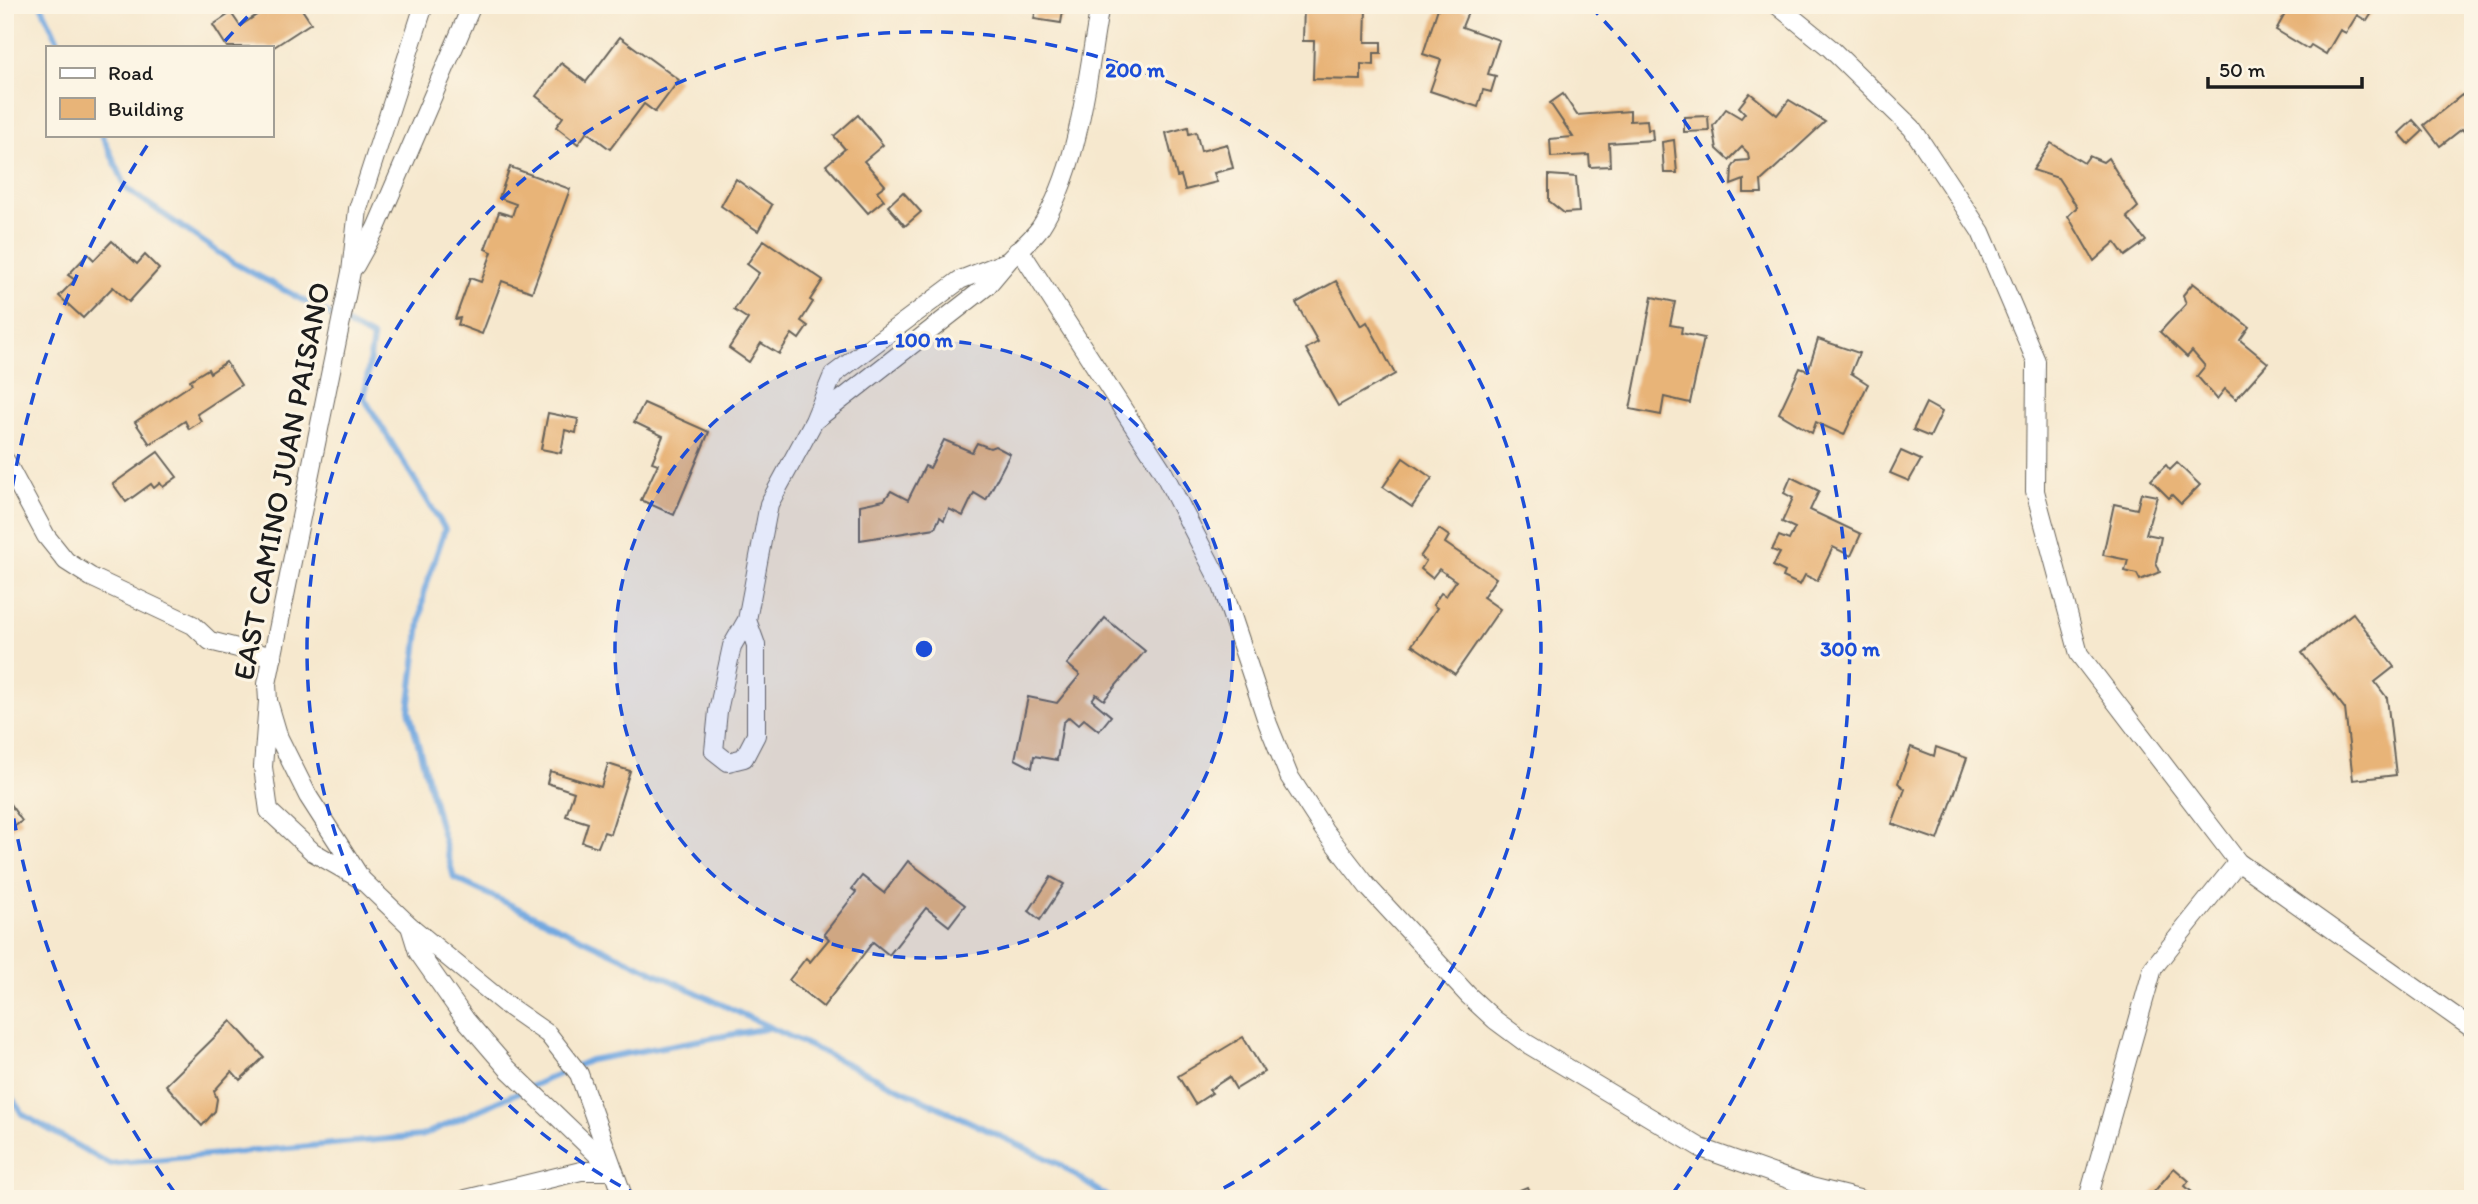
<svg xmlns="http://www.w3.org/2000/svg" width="2478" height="1204" font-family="Itim,sans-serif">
  <rect width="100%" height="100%" fill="#fcf5e5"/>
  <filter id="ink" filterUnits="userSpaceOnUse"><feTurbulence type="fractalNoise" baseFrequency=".0143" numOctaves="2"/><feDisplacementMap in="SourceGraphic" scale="14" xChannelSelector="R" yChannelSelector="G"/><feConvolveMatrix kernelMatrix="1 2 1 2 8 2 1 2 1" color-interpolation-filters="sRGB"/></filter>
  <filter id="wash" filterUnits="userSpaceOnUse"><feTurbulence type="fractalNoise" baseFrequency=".00686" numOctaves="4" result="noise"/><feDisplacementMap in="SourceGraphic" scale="28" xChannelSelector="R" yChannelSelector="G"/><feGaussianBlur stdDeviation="1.57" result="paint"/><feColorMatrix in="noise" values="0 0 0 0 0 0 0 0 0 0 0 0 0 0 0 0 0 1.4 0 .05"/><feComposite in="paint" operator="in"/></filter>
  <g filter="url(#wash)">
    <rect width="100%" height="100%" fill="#f6e8ce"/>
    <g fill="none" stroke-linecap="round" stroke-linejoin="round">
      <g stroke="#72a8e0" stroke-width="6">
        <path d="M41 5 61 47"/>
        <path d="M102 135 127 189 234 263 373 338 364 398 445 529 424 592 409 710 454 878 1059 1164 1110 1199"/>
        <path d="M5 1085 22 1114 109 1164 421 1136 590 1060 768 1028"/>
      </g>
    </g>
    <g id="blocks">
      <g fill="#e8b478">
        <path d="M268 5H299L311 23 271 49V47H227L213 25 231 13 240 26 269 7Z"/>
        <path d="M1037 5H1064L1061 23 1034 19Z"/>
        <path d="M1304 5 1366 9 1365 42H1381V53H1374V65L1361 64V80L1313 79 1314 41H1303Z"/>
        <path d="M1439 5H1449L1468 12 1462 27 1499 40 1488 74 1496 76 1491 92 1483 90 1478 107 1430 91 1441 60 1423 54Z"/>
        <path d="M2290 5H2339L2345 9 2348 5H2377L2367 21 2357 15 2346 33 2340 30 2326 54 2311 45 2308 49 2276 30Z"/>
        <path d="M620 37 679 80 655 112 644 104 610 149 587 132 578 144 556 127 563 117 536 96 561 63 586 82Z"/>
        <path d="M1750 93 1777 115 1789 100 1825 122 1761 181 1762 193H1744V180L1731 185 1732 168 1737 161 1749 160 1748 153 1742 147 1729 160 1717 149 1713 126 1726 109 1741 118 1745 113 1739 107Z"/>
        <path d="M1563 94 1577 115 1630 111V121L1647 120 1648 130 1652 129 1653 140 1609 143 1610 166 1590 167 1589 155 1551 157 1550 139 1573 137 1550 103Z"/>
        <path d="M2462 95 2473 108V142L2462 129 2440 146 2424 125Z"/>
        <path d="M858 115 883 145 864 161 885 185 877 191 884 200 868 213 826 165 845 149 834 136Z"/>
        <path d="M1708 116 1709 131 1684 132V117Z"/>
        <path d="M2413 120 2423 131 2409 144 2399 133Z"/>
        <path d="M1188 127 1189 134 1196 132 1201 151 1227 144 1233 168 1214 173 1217 182 1185 190 1181 176 1177 177 1166 133Z"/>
        <path d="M1674 140 1677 173H1664L1662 142Z"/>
        <path d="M2051 143 2084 163 2089 156 2103 162 2108 158 2138 207 2127 217 2146 241 2125 256 2115 242 2094 261 2068 216 2077 207 2058 178 2033 170Z"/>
        <path d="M510 167 570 189 532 292 502 281 482 334 458 325 460 318 455 319 470 278 481 282 492 252 485 249 499 212 512 216 516 204 499 198Z"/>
        <path d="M1549 175 1576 177 1579 212 1564 213 1549 201Z"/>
        <path d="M736 179 772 205 758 231 721 206Z"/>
        <path d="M903 192 921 212 905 226 888 206Z"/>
        <path d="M764 240 823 280 810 300 813 302 801 321 808 326 799 339 792 334 779 354 761 343 749 362 729 348 748 319 734 310 759 273 747 264Z"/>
        <path d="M112 241 137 264 145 255 159 269 129 302 113 287 83 318 59 296 75 280 68 275 88 254 94 260Z"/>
        <path d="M1336 281 1361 326 1367 322 1395 374 1338 406 1306 349 1318 342 1296 303Z"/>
        <path d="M2193 283 2249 327 2240 340 2268 363 2236 399 2225 389 2217 399 2197 376 2205 366 2192 351 2187 357 2160 332 2186 304 2183 295Z"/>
        <path d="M1652 297 1675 302 1670 325 1682 327 1681 333 1704 338 1690 403 1664 397 1661 415 1630 409Z"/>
        <path d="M1818 339 1859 353 1851 373 1868 384 1844 435 1816 422 1812 433 1779 413 1800 368 1808 371Z"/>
        <path d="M226 362 241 385 197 414 201 421 189 429 185 421 150 444 135 422 192 384 190 380 208 369 210 373Z"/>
        <path d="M644 403 709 432 674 515 641 500 658 464 652 462 663 436 634 422Z"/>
        <path d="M1926 403 1942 412 1930 437 1913 430Z"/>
        <path d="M548 413 578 419 576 433 565 430 561 453 541 449Z"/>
        <path d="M944 440 972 452 977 443 990 448 995 446 1010 454 986 500 974 493 963 516 949 509 944 520 940 517 935 528 860 540V505L884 500 891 491 908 500 925 466 930 468Z"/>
        <path d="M1901 451 1921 460 1909 481 1890 473Z"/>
        <path d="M158 452 177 477 163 487 160 483 154 488 151 484 126 502 113 484Z"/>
        <path d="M1403 458 1432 478 1412 507 1383 487Z"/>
        <path d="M2177 463 2200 485 2181 504 2172 495 2169 498 2151 480 2166 465 2170 470Z"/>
        <path d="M1791 477 1819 491 1810 510 1861 534 1851 556 1833 547 1817 581 1805 575 1800 585 1783 577 1785 572 1773 566 1780 553 1772 550 1779 536 1789 540 1795 528 1782 522 1793 498 1784 493Z"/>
        <path d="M2141 493 2157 496 2146 534 2161 537 2156 562 2160 572 2140 580 2137 574 2125 571 2128 560 2103 555 2114 504 2137 509Z"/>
        <path d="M1439 529 1449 536 1445 543 1496 578 1483 597 1500 609 1455 674 1412 645 1437 608 1433 605 1441 593 1446 596 1456 581 1439 569 1432 578 1421 569 1426 561 1420 557Z"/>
        <path d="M2353 613 2394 667 2375 682 2387 698 2396 775 2353 780 2345 709 2302 653Z"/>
        <path d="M1105 618 1145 651 1104 700 1096 694 1092 700 1111 716 1099 731 1084 719 1078 725 1069 717 1063 723 1057 760 1034 756 1032 768 1015 759 1028 697 1057 703 1080 675 1067 664Z"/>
        <path d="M1911 747 1934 756 1936 747 1967 758 1938 840 1892 824 1905 789 1898 783Z"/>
        <path d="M608 764 630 771 610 834 604 832 598 847 582 842 588 823 566 816 574 792 547 783 550 771 601 787Z"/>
        <path d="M5 797 22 821 5 833Z"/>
        <path d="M908 861 965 905 949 926 926 908 889 955 873 942 823 1007 789 980 806 958 810 962 829 939 824 934 856 892 852 889 862 876 884 893Z"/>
        <path d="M1051 877 1064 884 1040 920 1029 911Z"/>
        <path d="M231 1021 264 1057 240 1080 232 1071 214 1091 217 1099 215 1111 202 1126 166 1085Z"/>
        <path d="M1243 1037 1264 1072 1236 1089 1229 1077 1209 1090 1212 1093 1195 1104 1178 1076Z"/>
        <path d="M2174 1168 2189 1181 2185 1186 2200 1199H2148Z"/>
        <path d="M1527 1187 1532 1199H1498Z"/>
      </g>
    </g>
  </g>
  <g filter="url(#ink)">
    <use href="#blocks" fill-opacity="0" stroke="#68635a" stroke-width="2"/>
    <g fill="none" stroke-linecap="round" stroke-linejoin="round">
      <defs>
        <g id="minor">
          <path d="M1777 5 1830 48 1912 128 1981 232 2036 361 2035 491 2079 654 2238 862 2473 1029"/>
          <path d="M1017 251 1025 258 1161 468 1222 586 1268 724 1289 776 1324 830 1368 887 1468 995 1495 1020 1526 1043 1701 1148 1811 1187 1859 1199"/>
          <path d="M1010 259C1020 249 1032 239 1040 228 1080 167 1087 76 1100 5"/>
          <path d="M355 266 376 228 472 5"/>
          <path d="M5 460 46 536 66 561 91 577 193 625 210 641 273 657"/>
          <path d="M747 620 756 645V735L744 758 728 762 714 751 718 711 732 646 747 620 769 504 814 421 833 375 960 280 1008 261 987 286 814 421"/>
          <path d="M268 701 267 684 351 272 358 209 424 5"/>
          <path d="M362 880 313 852 269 811 263 767 268 701 279 738 308 796 362 880 410 926 505 1004 548 1034 579 1074 624 1199"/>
          <path d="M410 926 418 952 465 1019 508 1069 609 1166"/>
          <path d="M466 1199 581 1171H614"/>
          <path d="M2088 1199 2153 968 2238 862"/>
        </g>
      </defs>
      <use href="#minor" stroke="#68635a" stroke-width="20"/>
      <use href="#minor" stroke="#fff" stroke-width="18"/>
    </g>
  </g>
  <circle cx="924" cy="649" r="309" fill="#1d4ed8" fill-opacity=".12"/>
  <g fill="none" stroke="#1d4ed8" stroke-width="3.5" stroke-dasharray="12 9">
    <circle cx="924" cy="649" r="309"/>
    <path d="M639 1196A617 617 0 1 1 1209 1196"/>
    <path d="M175 1193A926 926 0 0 1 6 770M6 528A926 926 0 0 1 152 138M225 41A926 926 0 0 1 258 6M1590 6A926 926 0 0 1 1673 1193"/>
  </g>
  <g text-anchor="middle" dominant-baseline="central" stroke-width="6" stroke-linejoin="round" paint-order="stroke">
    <g font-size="30" fill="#1c1c1c" stroke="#fcf5e5">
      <text transform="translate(281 481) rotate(-79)">EAST CAMINO JUAN PAISANO</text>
    </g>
  </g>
  <circle cx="924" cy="649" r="10" fill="#1d4ed8" stroke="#fcf5e5" stroke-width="3.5"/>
  <g font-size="21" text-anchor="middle" font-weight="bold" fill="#1d4ed8" stroke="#fcf5e5" stroke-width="6" stroke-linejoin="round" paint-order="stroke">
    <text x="1135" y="77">200 m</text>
    <text x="924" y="347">100 m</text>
    <text x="1850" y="656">300 m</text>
  </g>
  <rect width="2478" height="1204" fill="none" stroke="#fcf5e5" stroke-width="28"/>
  <rect x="46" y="46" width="228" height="91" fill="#fcf5e5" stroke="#a29e95" stroke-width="2"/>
  <rect x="60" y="68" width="35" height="10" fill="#ffffff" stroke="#a29e95" stroke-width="2"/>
  <text x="108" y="80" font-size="21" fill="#1c1c1c">Road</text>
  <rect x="60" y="98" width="35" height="21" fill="#e8b478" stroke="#a29e95" stroke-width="2"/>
  <text x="108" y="116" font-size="21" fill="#1c1c1c">Building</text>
  <path d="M2208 77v10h154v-10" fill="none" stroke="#1c1c1c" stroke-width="3.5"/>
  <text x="2219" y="77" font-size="21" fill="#1c1c1c" stroke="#fcf5e5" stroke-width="5" paint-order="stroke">50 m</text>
</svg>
